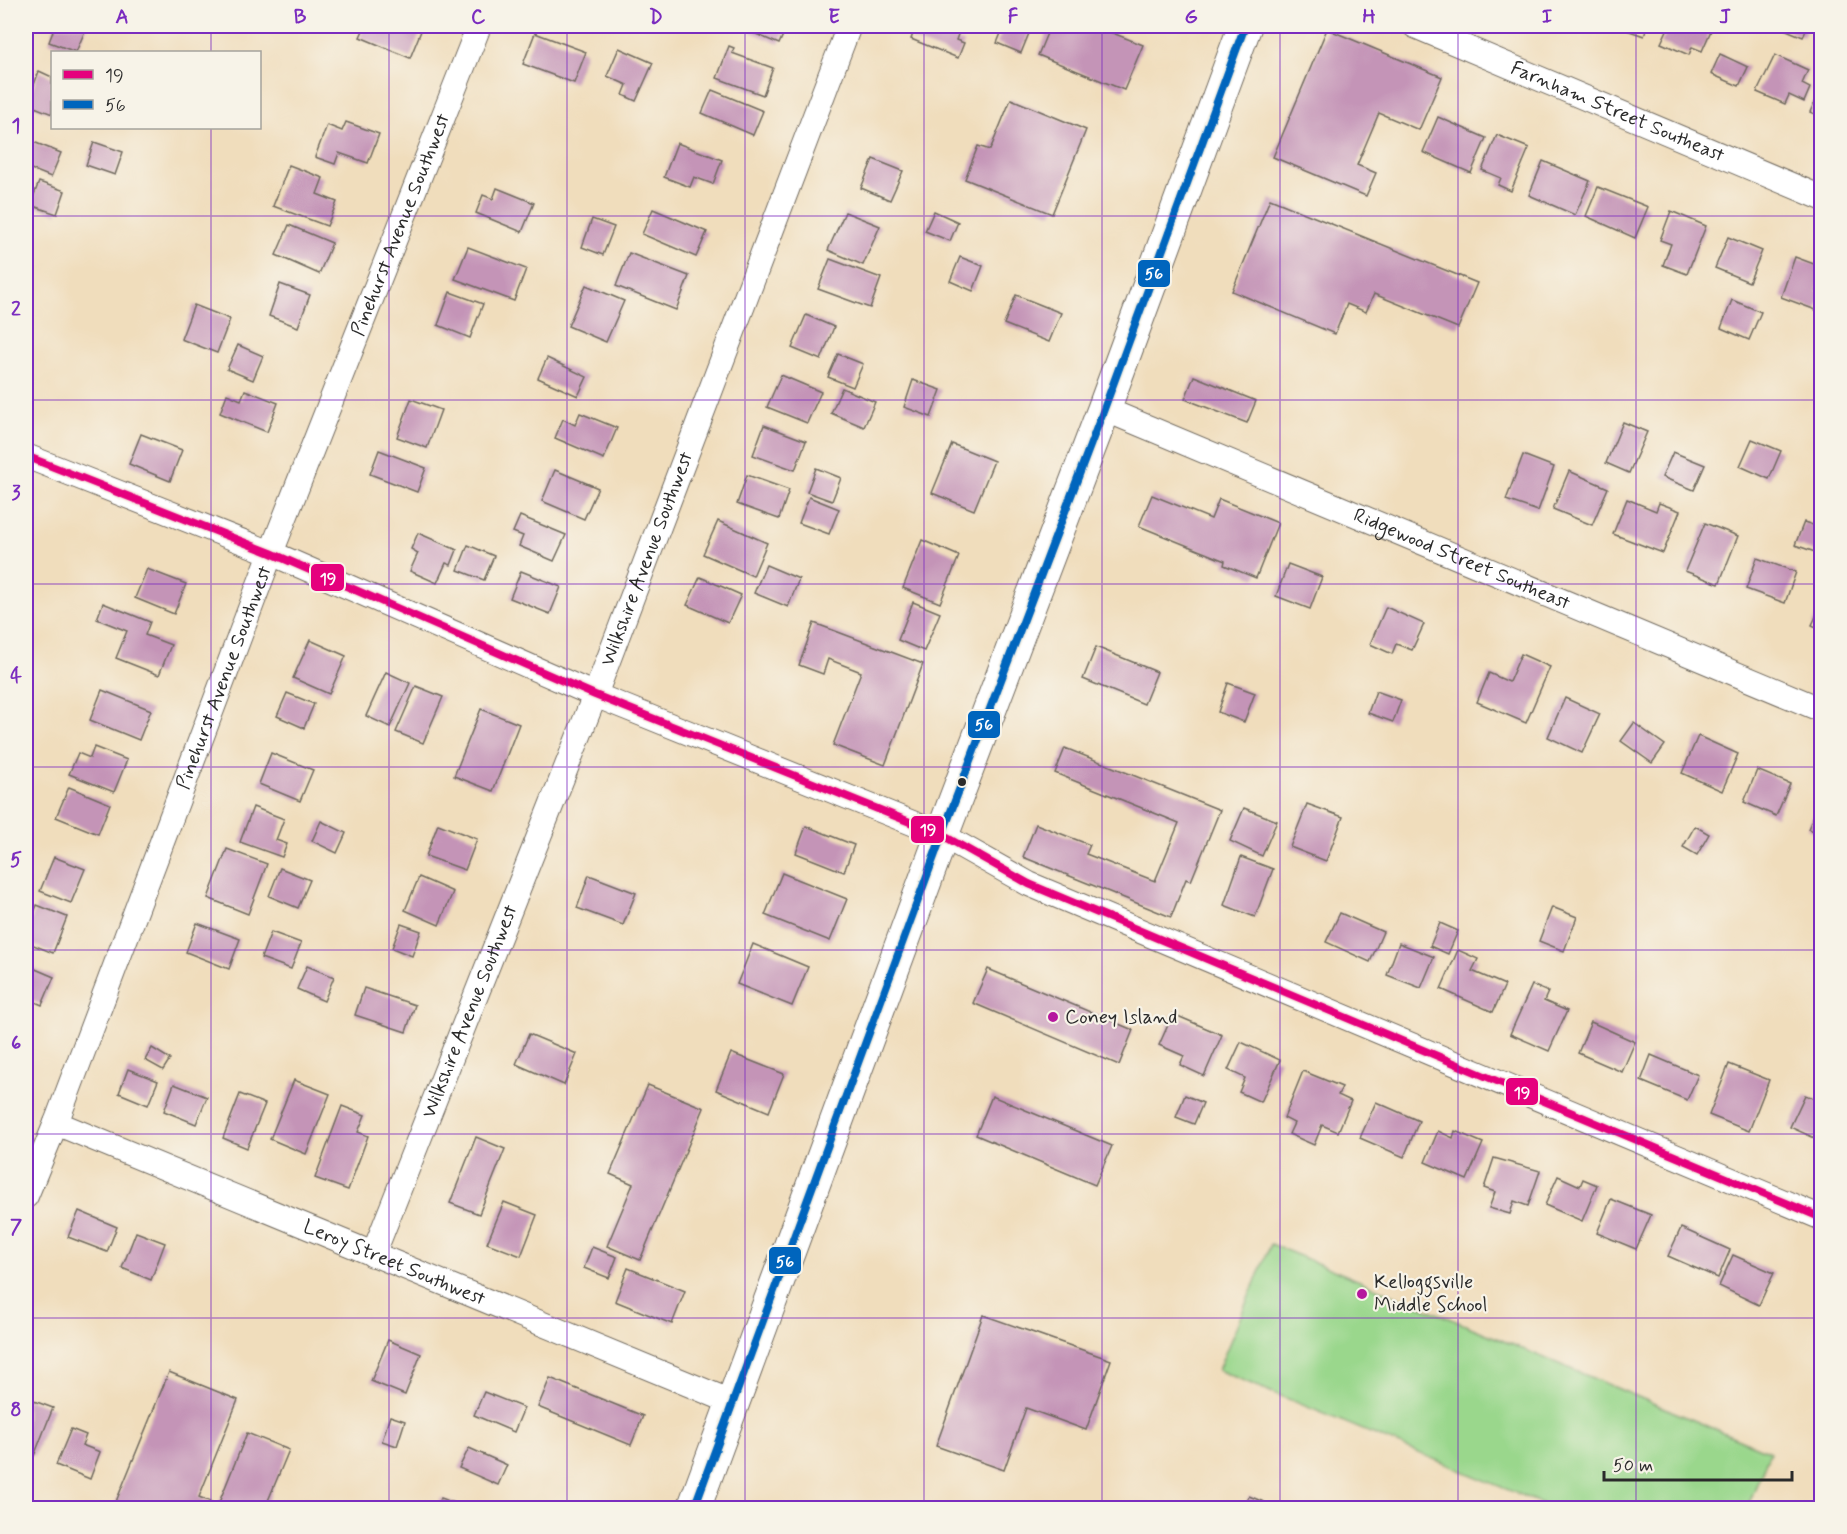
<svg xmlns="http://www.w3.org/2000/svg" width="1847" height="1534" font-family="Mynerve,sans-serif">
  <rect width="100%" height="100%" fill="#f7f3e8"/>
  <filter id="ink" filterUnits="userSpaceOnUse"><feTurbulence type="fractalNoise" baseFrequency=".0167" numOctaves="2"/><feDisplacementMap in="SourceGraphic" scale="12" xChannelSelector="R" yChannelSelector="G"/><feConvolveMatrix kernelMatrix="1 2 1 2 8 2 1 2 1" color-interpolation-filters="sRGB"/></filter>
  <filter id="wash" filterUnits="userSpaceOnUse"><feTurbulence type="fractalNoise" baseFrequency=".008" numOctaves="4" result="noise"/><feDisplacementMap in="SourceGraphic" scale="24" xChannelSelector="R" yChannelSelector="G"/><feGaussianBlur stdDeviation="1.35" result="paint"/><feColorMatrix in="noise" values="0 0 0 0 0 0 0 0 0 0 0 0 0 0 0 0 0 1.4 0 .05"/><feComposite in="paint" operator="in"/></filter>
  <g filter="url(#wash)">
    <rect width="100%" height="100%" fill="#f0ddbc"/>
    <path fill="#9ad78c" stroke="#62815c" stroke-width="1.5" d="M1271 1244 1770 1452 1747 1508H1552L1218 1370Z"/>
    <g id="blocks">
      <g fill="#c494b7">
        <path d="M55 26H87L76 52 49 42Z"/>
        <path d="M365 26H409L421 31 410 58 360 37Z"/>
        <path d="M751 26H787L779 44 749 31Z"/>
        <path d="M916 26H961L956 40 964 43 958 58 911 39Z"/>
        <path d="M1004 26H1017L1030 31 1021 53 997 43Z"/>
        <path d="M1050 26H1095L1143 45 1124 90 1038 55Z"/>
        <path d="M1615 26H1648L1644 36Z"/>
        <path d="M1669 26H1713L1702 51 1692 47 1689 55 1661 43Z"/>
        <path d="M1777 26H1808L1803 37Z"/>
        <path d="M1327 29 1442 77 1419 130 1379 113 1357 165 1376 173 1366 196 1273 157Z"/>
        <path d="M535 33 586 52 574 83 523 64Z"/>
        <path d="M729 46 734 48 732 53 773 68 763 95 717 78Z"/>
        <path d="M619 48 653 63 636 101 623 95 627 85 607 76Z"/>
        <path d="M1720 54 1748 67 1739 86 1711 74Z"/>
        <path d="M1775 55 1808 70 1802 84 1810 88 1804 102 1789 95 1785 104 1757 92Z"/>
        <path d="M39 71 52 77V114L27 104Z"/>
        <path d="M1822 85V117L1810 112Z"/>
        <path d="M712 90 763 111 753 135 702 113Z"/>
        <path d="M1011 99 1086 130 1052 214 965 179 978 146 990 150Z"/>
        <path d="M1438 117 1486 138 1471 173 1423 152Z"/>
        <path d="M346 122 379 134 368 163 339 153 335 164 315 157 327 125 342 131Z"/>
        <path d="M1497 135 1529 148 1511 191 1498 185 1501 178 1482 170Z"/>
        <path d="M26 139 61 153 51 177 26 167Z"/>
        <path d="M94 142 123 152 115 175 86 165Z"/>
        <path d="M677 143 722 160 713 184 694 177 690 187 664 177Z"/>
        <path d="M873 159 903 171 890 200 861 188Z"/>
        <path d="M1543 161 1590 181 1575 215 1529 195Z"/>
        <path d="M289 165 323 178 317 194 337 202 327 226 273 206Z"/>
        <path d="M39 182 65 191 57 214 30 205Z"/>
        <path d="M1598 187 1648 207 1635 238 1586 216Z"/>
        <path d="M497 188 534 203 522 232 476 213 483 195 493 199Z"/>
        <path d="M1270 199 1477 283 1458 328 1374 294 1366 312 1347 304 1335 334 1232 291Z"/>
        <path d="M653 209 707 232 696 257 642 234Z"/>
        <path d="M934 211 958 222 950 241 925 231Z"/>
        <path d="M1671 211 1706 226 1687 274 1663 265 1671 244 1660 240Z"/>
        <path d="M845 212 880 226 863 265 828 250Z"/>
        <path d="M592 219 614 227 603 255 582 247Z"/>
        <path d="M289 225 332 243 319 274 276 255Z"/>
        <path d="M1728 237 1762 251 1749 282 1715 268Z"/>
        <path d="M468 247 526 269 514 301 455 279Z"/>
        <path d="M629 253 689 276 676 310 616 286Z"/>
        <path d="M960 257 983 266 973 291 950 281Z"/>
        <path d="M1795 257 1822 267V278L1817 291 1822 292V295L1816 310 1781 297Z"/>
        <path d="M830 259 881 278 870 308 818 289Z"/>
        <path d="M280 284 310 295 298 327 269 316Z"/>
        <path d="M586 285 624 301 606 342 568 326Z"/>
        <path d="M450 292 483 304 470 338 438 325Z"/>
        <path d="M1016 295 1061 313 1049 342 1004 324Z"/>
        <path d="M1732 300 1761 312 1749 340 1721 328Z"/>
        <path d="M194 305 230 319 217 353 181 339Z"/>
        <path d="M806 315 834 327 821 360 792 348Z"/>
        <path d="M238 345 263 356 253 380 227 369Z"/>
        <path d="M838 354 863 364 853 387 828 377Z"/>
        <path d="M547 358 587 377 578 396 538 378Z"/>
        <path d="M781 375 821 392 807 423 767 407Z"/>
        <path d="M1194 376 1256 401 1247 423 1185 399Z"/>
        <path d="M913 380 941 390 931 417 904 407Z"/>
        <path d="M842 388 875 402 864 427 831 413Z"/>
        <path d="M245 390 278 403 267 432 220 413 227 394 241 400Z"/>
        <path d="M411 399 441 410 427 448 397 437Z"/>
        <path d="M580 413 617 428 604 459 555 438 563 419 575 425Z"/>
        <path d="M1623 422 1647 432 1629 473 1606 463Z"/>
        <path d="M764 425 806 441 795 470 753 455Z"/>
        <path d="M141 434 182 450 170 481 129 464Z"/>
        <path d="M1752 439 1781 451 1769 479 1740 466Z"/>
        <path d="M952 444 994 461 974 510 932 493Z"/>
        <path d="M379 450 426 468 417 492 370 474Z"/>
        <path d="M1673 452 1705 465 1694 490 1662 477Z"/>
        <path d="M1523 455 1554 467 1538 511 1506 500Z"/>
        <path d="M816 468 841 478 832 501 807 492Z"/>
        <path d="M555 470 598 488 584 519 542 501Z"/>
        <path d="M1569 471 1608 488 1592 525 1553 509Z"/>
        <path d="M747 475 789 490 779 519 737 504Z"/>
        <path d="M1152 495 1211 519 1219 499 1278 523 1256 578 1224 565 1225 561 1139 526Z"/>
        <path d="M809 497 839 509 829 534 799 523Z"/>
        <path d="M1627 499 1656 511 1659 503 1680 511 1663 553 1613 534Z"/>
        <path d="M520 516 566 535 554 561 519 546 523 536 513 532Z"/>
        <path d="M718 521 767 543 753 576 703 554Z"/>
        <path d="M1804 522 1822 528V543L1818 553 1795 545Z"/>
        <path d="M1705 523 1738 536 1719 584 1685 571Z"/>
        <path d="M418 533 457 550 451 565 446 563 437 583 410 571 418 553 411 549Z"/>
        <path d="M922 540 959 556 940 603 903 588Z"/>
        <path d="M468 545 494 556 484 580 458 570Z"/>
        <path d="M1757 558 1796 572 1785 603 1746 589Z"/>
        <path d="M1288 564 1322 577 1310 609 1276 596Z"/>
        <path d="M766 565 799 579 788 607 754 593Z"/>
        <path d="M147 569 186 584 174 614 135 598Z"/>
        <path d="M521 571 561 587 550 614 510 598Z"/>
        <path d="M700 577 741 595 728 623 687 605Z"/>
        <path d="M913 602 940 613 924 651 898 640Z"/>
        <path d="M103 603 150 622 145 635 171 645 159 675 116 658 127 631 97 619Z"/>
        <path d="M1822 604V630L1812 625Z"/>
        <path d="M1386 607 1424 624 1412 650 1396 644 1392 654 1370 644Z"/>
        <path d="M814 623 923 664 885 765 833 745 861 672 828 659 823 674 799 665Z"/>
        <path d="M310 640 346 656 329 694 293 678Z"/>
        <path d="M1096 647 1157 672 1144 704 1083 679Z"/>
        <path d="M1521 654 1550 667 1526 723 1477 702 1489 673 1509 682Z"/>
        <path d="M386 672 410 683 390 727 366 716Z"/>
        <path d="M1228 683 1255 693 1244 722 1218 712Z"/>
        <path d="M416 686 443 697 423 743 396 732Z"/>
        <path d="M102 690 151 710 139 740 90 720Z"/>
        <path d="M1376 691 1401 700 1393 722 1368 713Z"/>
        <path d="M287 693 314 704 304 728 277 716Z"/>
        <path d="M1565 698 1600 714 1582 753 1548 737Z"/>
        <path d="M481 709 519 724 493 791 454 776Z"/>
        <path d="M1634 723 1665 745 1652 763 1621 741Z"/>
        <path d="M1698 736 1738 754 1722 791 1682 773Z"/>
        <path d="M94 747 127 760 114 792 69 774 78 753 90 758Z"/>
        <path d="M1065 748 1220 810 1191 881 1186 879 1171 917 1023 857 1036 824 1090 845 1086 854 1155 881 1179 823 1055 773Z"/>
        <path d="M271 753 313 770 300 801 259 784Z"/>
        <path d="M1757 770 1790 784 1776 816 1744 802Z"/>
        <path d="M69 787 110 804 98 834 56 817Z"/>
        <path d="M1821 796H1822V835L1808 829Z"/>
        <path d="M1307 804 1343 817 1326 861 1290 847Z"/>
        <path d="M253 807 284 819 276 840 287 844 282 857 240 842Z"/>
        <path d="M1244 808 1277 821 1262 856 1230 841Z"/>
        <path d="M321 821 346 833 337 853 312 841Z"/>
        <path d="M438 824 477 839 465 870 426 856Z"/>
        <path d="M806 826 854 845 844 872 796 853Z"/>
        <path d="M1695 826 1709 834 1697 855 1683 847Z"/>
        <path d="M227 849 267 864 248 914 208 898Z"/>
        <path d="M54 857 85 869 71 903 40 891Z"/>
        <path d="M1241 857 1273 869 1255 917 1224 905Z"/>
        <path d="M280 868 310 880 298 908 269 896Z"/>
        <path d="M782 873 847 899 830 941 765 915Z"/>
        <path d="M589 875 636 893 623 925 577 908Z"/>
        <path d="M419 877 453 892 439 925 405 910Z"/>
        <path d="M37 905 67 917 53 953 26 942V933Z"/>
        <path d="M1552 907 1577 917 1564 951 1539 941Z"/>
        <path d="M1340 913 1383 932 1370 962 1326 942Z"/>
        <path d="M197 923 240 939 229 969 186 952Z"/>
        <path d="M1440 923 1458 931 1448 954 1430 946Z"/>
        <path d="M401 924 421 931 412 956 392 948Z"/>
        <path d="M271 932 301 943 291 969 261 958Z"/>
        <path d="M1399 943 1434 957 1421 988 1387 975Z"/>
        <path d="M753 944 808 967 792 1006 737 984Z"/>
        <path d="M1458 950 1478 959 1472 971 1505 985 1493 1012 1441 989Z"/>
        <path d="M26 965 54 977 42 1005 26 998Z"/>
        <path d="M307 966 334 977 324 1001 297 989Z"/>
        <path d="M988 969 1133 1030 1119 1065 973 1003Z"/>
        <path d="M1532 985 1548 992 1544 1001 1567 1011 1549 1051 1510 1034Z"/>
        <path d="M364 988 415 1005 406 1032 355 1015Z"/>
        <path d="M1173 1014 1222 1035 1204 1076 1180 1065 1184 1056 1159 1045Z"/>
        <path d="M1591 1022 1635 1042 1622 1072 1578 1053Z"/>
        <path d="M529 1034 577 1054 564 1085 516 1064Z"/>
        <path d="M1241 1042 1280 1060 1261 1102 1239 1092 1245 1078 1228 1070Z"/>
        <path d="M152 1048 170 1059 163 1070 145 1060Z"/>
        <path d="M731 1053 784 1074 769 1112 716 1090Z"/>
        <path d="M1651 1055 1698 1075 1687 1100 1641 1081Z"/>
        <path d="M1729 1064 1769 1080 1749 1131 1709 1115Z"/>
        <path d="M128 1069 158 1081 148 1105 119 1093Z"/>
        <path d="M1303 1071 1342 1087 1338 1095 1351 1101 1338 1132 1322 1125 1314 1145 1289 1134 1294 1123 1284 1118Z"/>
        <path d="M294 1080 330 1094 306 1154 270 1139Z"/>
        <path d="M174 1084 207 1097 196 1124 164 1111Z"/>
        <path d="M648 1085 704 1108 640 1260 607 1246 633 1184 610 1174Z"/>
        <path d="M240 1094 265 1104 247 1148 223 1138Z"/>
        <path d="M1185 1095 1203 1103 1194 1124 1176 1117Z"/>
        <path d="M1805 1095 1822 1102V1135L1819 1140 1790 1127Z"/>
        <path d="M992 1096 1112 1146 1095 1185 976 1135Z"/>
        <path d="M1376 1102 1419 1121 1404 1157 1360 1138Z"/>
        <path d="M342 1106 365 1115 358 1132 368 1136 348 1190 315 1178Z"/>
        <path d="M1438 1131 1453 1138 1455 1131 1483 1143 1467 1180 1425 1162Z"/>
        <path d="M476 1137 505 1149 479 1214 450 1203Z"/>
        <path d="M1494 1158 1540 1171 1528 1206 1514 1201 1510 1214 1489 1208 1495 1192 1484 1188Z"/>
        <path d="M1558 1176 1580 1186 1583 1179 1597 1185 1582 1221 1545 1205Z"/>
        <path d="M1611 1199 1651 1215 1636 1249 1597 1233Z"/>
        <path d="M504 1202 537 1215 521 1256 487 1243Z"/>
        <path d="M79 1211 117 1227 107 1252 68 1237Z"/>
        <path d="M1681 1228 1730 1250 1718 1278 1668 1256Z"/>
        <path d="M136 1232 165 1243 151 1280 122 1268Z"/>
        <path d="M592 1247 617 1257 609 1278 584 1268Z"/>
        <path d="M1733 1255 1774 1273 1759 1305 1719 1286Z"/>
        <path d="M628 1268 685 1291 672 1324 615 1301Z"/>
        <path d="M983 1315 1111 1360 1086 1430 1026 1408 1004 1470 936 1446Z"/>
        <path d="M388 1340 421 1354 405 1395 371 1381Z"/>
        <path d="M169 1372 238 1400 199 1497 218 1505 247 1433 289 1450 265 1508H127L115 1504Z"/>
        <path d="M550 1378 643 1416 631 1445 538 1407Z"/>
        <path d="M484 1392 524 1408 514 1432 474 1415Z"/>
        <path d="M26 1398 53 1408 34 1456 26 1452Z"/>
        <path d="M390 1416 405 1421 397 1446 382 1441Z"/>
        <path d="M71 1429 86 1435 82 1445 100 1452 90 1479 56 1465Z"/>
        <path d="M469 1448 507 1465 498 1485 459 1468Z"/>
        <path d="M1249 1496 1279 1508H1244Z"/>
        <path d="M441 1498 469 1508H437Z"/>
      </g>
    </g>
  </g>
  <g filter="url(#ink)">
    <use href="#blocks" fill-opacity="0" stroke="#70695e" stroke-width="1.5"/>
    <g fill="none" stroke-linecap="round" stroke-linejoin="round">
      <defs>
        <g id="street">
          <path id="s1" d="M1415 26 1822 198"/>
          <path id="s2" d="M1104 409 1822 710"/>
          <path d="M26 456 271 553 595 695 942 835 1029 884 1822 1218"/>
          <path id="s3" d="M56 1123 734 1403"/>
          <path id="s4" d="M26 1196 56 1123 271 553 479 26"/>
          <path id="s5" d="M373 1255 595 695 849 26"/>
        </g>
        <path id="primary" d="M694 1508 942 835 1104 409 1245 26"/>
      </defs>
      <use href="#street" stroke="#70695e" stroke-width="26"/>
      <use href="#primary" stroke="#70695e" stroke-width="35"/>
      <use href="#street" stroke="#fff" stroke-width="24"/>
      <use href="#primary" stroke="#fff" stroke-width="33"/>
      <defs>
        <path id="bus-1" d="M26 456 271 553 595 695 942 835 1029 884 1822 1218"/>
        <path id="bus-2" d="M694 1508 942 835 1104 409 1245 26"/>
      </defs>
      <use href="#bus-1" stroke="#f7f3e8" stroke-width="12"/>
      <use href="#bus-2" stroke="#f7f3e8" stroke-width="12"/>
      <use href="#bus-1" stroke="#e5007d" stroke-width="8"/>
      <use href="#bus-2" stroke="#0065bd" stroke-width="8"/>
    </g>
  </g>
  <path fill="none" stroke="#7b2cbf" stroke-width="1.5" stroke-opacity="0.55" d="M211 26V52M389 26V1508M567 26V1508M745 26V1508M924 26V1508M1102 26V1508M1280 26V1508M1458 26V1508M1636 26V1508M211 128V1508M26 216H1822M26 400H1822M26 584H1822M26 767H1822M26 950H1822M26 1134H1822M26 1318H1822"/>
  <circle fill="#2b2b2b" stroke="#f7f3e8" stroke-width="2" cx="962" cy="782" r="5"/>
  <g fill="#b5179e" stroke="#f7f3e8" stroke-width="2">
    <circle cx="1053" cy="1017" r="6"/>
    <circle cx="1362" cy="1294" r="6"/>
  </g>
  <g text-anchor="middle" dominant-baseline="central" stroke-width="4.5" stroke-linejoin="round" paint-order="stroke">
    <g font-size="20" fill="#2b2b2b" stroke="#f7f3e8">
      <text stroke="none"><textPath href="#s1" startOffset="220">Farnham Street Southeast</textPath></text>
      <text stroke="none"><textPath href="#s4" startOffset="1041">Pinehurst Avenue Southwest</textPath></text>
      <text stroke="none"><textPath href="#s5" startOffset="748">Wilkshire Avenue Southwest</textPath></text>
      <text stroke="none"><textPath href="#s2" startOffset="388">Ridgewood Street Southeast</textPath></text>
      <text stroke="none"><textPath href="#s4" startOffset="555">Pinehurst Avenue Southwest</textPath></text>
      <text stroke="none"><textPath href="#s5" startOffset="262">Wilkshire Avenue Southwest</textPath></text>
      <text stroke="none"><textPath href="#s3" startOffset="366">Leroy Street Southwest</textPath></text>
    </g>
    <g font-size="20" fill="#2b2b2b" stroke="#f7f3e8" text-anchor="start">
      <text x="1065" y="1017">Coney Island</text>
      <text x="1374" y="1282">Kelloggsville<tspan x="1374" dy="23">Middle School</tspan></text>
    </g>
  </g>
  <g stroke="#f7f3e8" stroke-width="2">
    <rect x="1137" y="259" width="34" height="29" rx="6" fill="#0065bd"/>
    <rect x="310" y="563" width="35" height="29" rx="6" fill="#e5007d"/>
    <rect x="967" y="710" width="34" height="29" rx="6" fill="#0065bd"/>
    <rect x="910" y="815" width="35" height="29" rx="6" fill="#e5007d"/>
    <rect x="1505" y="1077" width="34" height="29" rx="6" fill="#e5007d"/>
    <rect x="768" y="1246" width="34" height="29" rx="6" fill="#0065bd"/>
  </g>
  <g font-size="16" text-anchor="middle" font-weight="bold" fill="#fff">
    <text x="1154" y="279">56</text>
    <text x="328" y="584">19</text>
    <text x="984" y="730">56</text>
    <text x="928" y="835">19</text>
    <text x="1522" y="1098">19</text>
    <text x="785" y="1267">56</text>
  </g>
  <rect width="1847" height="1534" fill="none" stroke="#f7f3e8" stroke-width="66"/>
  <rect x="51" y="51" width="210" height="78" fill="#f7f3e8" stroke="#a5a39c" stroke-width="1.5"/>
  <rect x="63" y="70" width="30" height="9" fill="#e5007d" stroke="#a5a39c" stroke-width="1.5"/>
  <text x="105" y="81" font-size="18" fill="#2b2b2b">19</text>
  <rect x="63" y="100" width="30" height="9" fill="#0065bd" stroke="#a5a39c" stroke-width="1.5"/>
  <text x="105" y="111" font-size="18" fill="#2b2b2b">56</text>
  <path d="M1604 1471v9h188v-9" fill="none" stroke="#2b2b2b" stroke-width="3"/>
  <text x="1613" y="1471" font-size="18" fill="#2b2b2b" stroke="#f7f3e8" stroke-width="4.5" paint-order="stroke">50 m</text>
  <rect x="33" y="33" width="1781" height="1468" fill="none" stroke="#7b2cbf" stroke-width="2"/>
  <g font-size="20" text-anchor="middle" font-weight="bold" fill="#7b2cbf">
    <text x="122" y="23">A</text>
    <text x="300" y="23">B</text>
    <text x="478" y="23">C</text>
    <text x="656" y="23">D</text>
    <text x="834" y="23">E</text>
    <text x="1013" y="23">F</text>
    <text x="1191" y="23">G</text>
    <text x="1369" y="23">H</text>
    <text x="1547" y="23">I</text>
    <text x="1725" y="23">J</text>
    <text x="16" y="132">1</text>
    <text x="16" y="315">2</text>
    <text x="16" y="499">3</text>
    <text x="16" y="682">4</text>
    <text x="16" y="866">5</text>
    <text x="16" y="1049">6</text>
    <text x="16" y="1233">7</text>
    <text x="16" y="1416">8</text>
  </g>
</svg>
